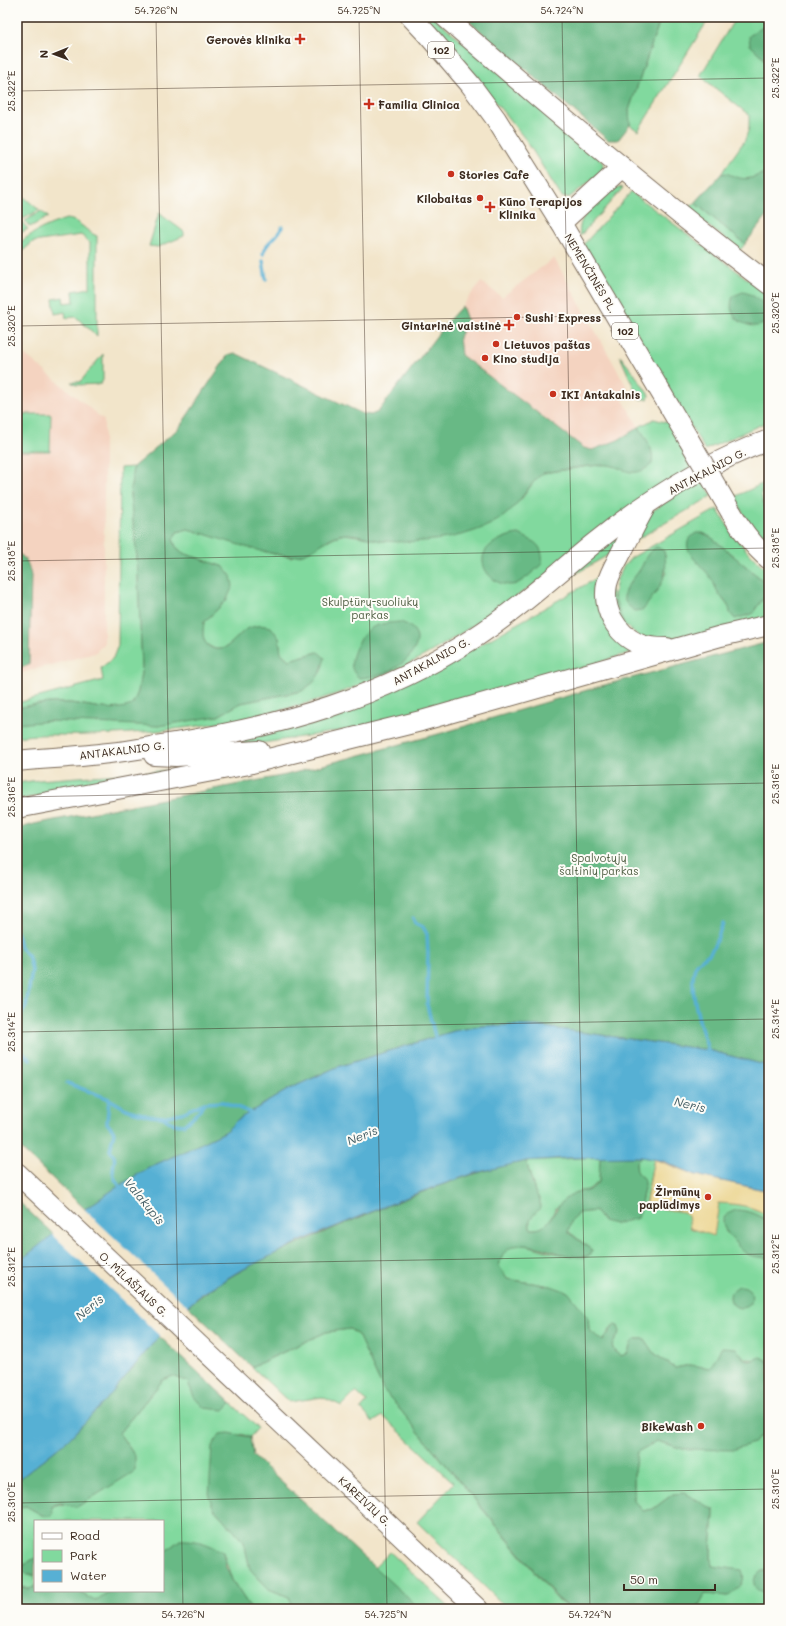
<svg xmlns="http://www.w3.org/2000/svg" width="786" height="1626" font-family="Mali,sans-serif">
  <rect width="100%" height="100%" fill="#fdfcf7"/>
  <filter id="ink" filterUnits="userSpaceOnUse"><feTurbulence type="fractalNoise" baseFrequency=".025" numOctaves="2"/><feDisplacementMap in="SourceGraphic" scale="8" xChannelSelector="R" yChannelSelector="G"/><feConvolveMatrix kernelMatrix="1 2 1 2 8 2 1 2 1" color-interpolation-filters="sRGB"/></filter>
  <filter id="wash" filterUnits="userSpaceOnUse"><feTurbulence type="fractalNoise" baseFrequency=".012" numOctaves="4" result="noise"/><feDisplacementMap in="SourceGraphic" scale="16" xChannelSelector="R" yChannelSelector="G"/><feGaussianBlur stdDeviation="0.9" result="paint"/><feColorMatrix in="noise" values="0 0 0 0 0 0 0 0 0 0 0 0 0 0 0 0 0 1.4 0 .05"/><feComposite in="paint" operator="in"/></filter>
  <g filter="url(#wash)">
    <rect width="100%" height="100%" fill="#f2e5ca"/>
    <g fill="#f4d3c0">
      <path d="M554 258 632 396 623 400 639 427 618 440 592 450 584 448 461 355 459 337 467 320 462 306 481 282 502 297Z"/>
      <path d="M17 348 104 420V644L95 653 17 674Z"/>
    </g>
    <g fill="#81d99e" stroke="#5e825e" fill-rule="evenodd">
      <path d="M423 17H434L603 162V171L570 197 565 198 561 196 526 140 447 43Z"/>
      <path d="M659 17H710L638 131 630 125 629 110 659 23Z"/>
      <path d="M736 17H769L766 25 763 59 769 63V173C760 173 753 180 743 180 735 180 730 172 721 174L745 140 749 128V115L700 76Z"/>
      <path d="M619 187 623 188 580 236C576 214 599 201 614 188Z"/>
      <path d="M17 191 39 210 23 219 17 213Z"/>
      <path d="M631 192 769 295V421L705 450 583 245ZM762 303 767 315 739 321 734 315 731 308Z"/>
      <path d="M695 203 745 244 740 250 687 210Z"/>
      <path d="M41 211 48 217 30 227 25 221Z"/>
      <path d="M159 213C167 220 176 225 184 232V236L158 247 149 246Z"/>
      <path d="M17 217 28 229 20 233 17 230Z"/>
      <path d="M66 219C79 219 86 232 97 236V336L76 317 66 318 65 312 55 314 53 299 63 297 64 303 74 302 73 291 90 288V243L81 235 33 242 17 256V245C32 232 48 225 66 219Z"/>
      <path d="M103 354V380L101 384 76 385 71 382H80Z"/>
      <path d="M620 356 633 372 649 395 648 399H639Z"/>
      <path d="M17 414H51L50 451H17Z"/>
      <path d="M654 419 669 423 694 466C628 515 563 567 493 612 462 633 431 654 396 670 344 694 287 711 231 721 184 729 136 734 88 735 64 736 41 733 17 737V724L20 722 218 716 241 703 302 691 318 652 289 660 281 653 279 638 232 643 224 649H215L206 644 202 636 204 622 226 601 224 567 183 553 176 547 173 539 177 532 188 529 274 554 291 557 327 541 334 537 345 534 381 540 520 501 535 480 543 473 604 464 612 466 651 449 639 427Z"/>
      <path d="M133 467 130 495 137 557 142 667 138 692 132 706C110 713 92 705 70 703 52 702 35 704 17 708V703L103 680 101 668 113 658 118 645 120 468Z"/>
      <path d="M702 478 712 496 634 541 651 512Z"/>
      <path d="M764 483 761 494 765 510 769 518V547C754 531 744 516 734 497Z"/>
      <path d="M717 509C732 533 746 554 769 571V620L669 642 642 639 622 622 614 595 617 579 623 567 631 558ZM703 533 712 538 767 584 730 608C709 585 709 562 703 533ZM665 555 666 574 625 590 640 570Z"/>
      <path d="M625 529 615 551 551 588Z"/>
      <path d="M604 574 635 651 550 678 352 729 263 743 190 748 478 646Z"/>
      <path d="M185 769 17 800V783L39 780Z"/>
      <path d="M600 1157 599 1182 588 1190 576 1192 555 1209 551 1218 545 1226 538 1229H531C526 1220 536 1208 540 1200L535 1192 526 1161Z"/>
      <path d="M641 1157 654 1159 645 1205 685 1212 688 1216C698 1212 708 1206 718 1203 731 1199 758 1208 769 1217V1224L760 1216 725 1231 747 1254 769 1258V1366L767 1360 744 1359 736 1348 710 1368 690 1365 675 1368 655 1354 645 1339H635L631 1343 628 1353 621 1356 614 1351 612 1345 620 1332 613 1325 603 1341 589 1330 588 1317 551 1286 507 1279 499 1266C506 1231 533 1249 555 1253 565 1255 575 1256 586 1257L592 1250 568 1231 571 1222 578 1213 595 1211 603 1221 638 1218 645 1183 644 1179 637 1174 636 1163Z"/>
      <path d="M350 1329 358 1335 383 1389 556 1598 572 1609H508L417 1522 454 1483 383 1416 373 1422 361 1409 367 1402 356 1392 342 1406 322 1397 289 1402 252 1367 326 1332Z"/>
      <path d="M173 1376 188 1382 190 1387 224 1410 231 1403 258 1428 250 1437 241 1434 214 1509 244 1542 250 1569 269 1589 289 1597 294 1609H251L232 1580 223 1552 180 1540 163 1553V1521H35V1558L24 1565 27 1575H35V1586L30 1589 17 1586V1553L20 1551 17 1542V1508L26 1506 42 1515C56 1502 59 1503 77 1507L135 1456 119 1433 163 1380Z"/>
      <path d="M769 1429V1571H762L769 1592V1609H697L705 1594 729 1596 726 1568 712 1567C709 1548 714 1529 714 1510L673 1494 653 1509 643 1511 634 1501V1471L637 1452 657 1441 683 1449 753 1443Z"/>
      <path d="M390 1552 451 1609H420L374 1568Z"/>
      <path d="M77 1591H110L95 1602Z"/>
    </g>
    <g fill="#68b985" stroke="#527252">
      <path d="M464 17H659V23L629 110 630 125 618 140H608Z"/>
      <path d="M769 18V63L750 45 749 36 766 25Z"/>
      <path d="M726 173C736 177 743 181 754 177 760 175 763 173 769 173V213L745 244 695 203 721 174Z"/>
      <path d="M743 292C753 294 772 306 767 319 762 331 743 325 737 319 730 312 730 304 733 296Z"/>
      <path d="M462 306 467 320 459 337 461 355 584 448 592 450 618 440 639 427C646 439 655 450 652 464 630 483 622 463 602 465 582 466 562 470 543 473 528 485 520 504 504 516 473 539 420 544 382 541 370 539 358 534 346 534 329 534 316 552 299 555 277 560 213 536 188 529L177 532 173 539 176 547 183 553 224 567 231 576 233 586 226 601 204 622C203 632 201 641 210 647 226 656 235 636 247 629 255 625 263 625 271 627L279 638 281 653 289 660 318 652 325 658 321 671 314 682 302 691 241 703 218 716 158 726 50 721 17 724V708C35 704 52 702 70 703 91 705 111 713 132 705L138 692 142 667 137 557 130 495 133 467 179 428 228 355 235 353 363 414 371 415 378 412 448 321Z"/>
      <path d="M696 533H703L712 538 767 584 768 592 752 614 735 619 730 613C730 604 722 600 718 592 715 588 714 582 711 578 703 565 673 547 696 533Z"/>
      <path d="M519 534C534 542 544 544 542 564 535 570 526 579 518 583 513 586 508 585 503 584 489 580 477 564 486 550 493 541 508 535 519 534Z"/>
      <path d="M657 547 664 551C670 579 658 589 643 610L635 611C613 597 629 585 639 571 646 561 645 552 657 547Z"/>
      <path d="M17 553C27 557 29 566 31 576L29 665 17 669Z"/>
      <path d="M400 622C427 630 418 652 400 665 388 674 373 677 359 678 356 675 353 672 352 668 349 657 361 635 370 629 378 623 390 623 400 622Z"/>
      <path d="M769 642V961L767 963 769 986V1066L708 1050 537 1026H482L454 1031 337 1067 289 1089 252 1111 237 1120 225 1132 183 1152 152 1166 117 1187 85 1209 17 1145V829L34 824 286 775 442 733 601 686Z"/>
      <path d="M600 1157H641L636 1163 637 1173 644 1179 645 1183 638 1218 615 1224 603 1221 595 1211 578 1213 571 1222 568 1232 592 1250 591 1255C563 1266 509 1220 499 1266L507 1279 551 1286 568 1292 588 1317 589 1330 603 1341 614 1325 618 1326 620 1332 612 1345 614 1351 621 1356 628 1353 631 1343 635 1339H645L655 1354 675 1368 690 1365 710 1368 722 1347 736 1348 744 1359 750 1361 760 1357 767 1360 769 1366V1429L753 1443 732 1450 683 1449 657 1441 637 1452 634 1471V1501L643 1511 653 1509 673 1494 684 1493 714 1510C714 1529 709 1548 712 1566L742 1570C747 1584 738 1588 729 1596L705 1594 697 1609H572L557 1598 383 1389 358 1335 350 1329 326 1332 252 1367 188 1306C236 1267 295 1245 351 1221 409 1197 465 1173 526 1161L535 1192 540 1200V1208C535 1214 526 1220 531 1229 550 1231 552 1211 564 1200 567 1197 573 1193 577 1192 581 1190 585 1192 589 1190 593 1188 596 1184 599 1182Z"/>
      <path d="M17 1200 54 1235 17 1263Z"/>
      <path d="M737 1210C750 1211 759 1214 769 1223V1258C762 1257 753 1257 747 1254 742 1251 737 1245 733 1240 722 1228 716 1216 737 1210Z"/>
      <circle cx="741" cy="1297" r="11"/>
      <path d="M159 1336 231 1403 224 1410 204 1408 194 1397 188 1382 173 1376 163 1380 119 1433 135 1456V1471L77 1507 60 1503 52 1506 53 1513 49 1517 42 1515 26 1506 17 1508V1481L68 1440 106 1400Z"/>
      <path d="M229 1433 250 1437 253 1456 420 1609H294L289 1597 269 1589 250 1569 244 1542 214 1509 209 1497 212 1446 220 1434Z"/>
      <path d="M180 1540C195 1539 210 1544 223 1552L226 1567 232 1580 251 1609H17V1586L30 1589 35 1586V1591H77L95 1601 110 1591H163V1553Z"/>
      <path d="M35 1558V1575H27L22 1571 24 1565Z"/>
      <path d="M762 1571H769L768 1592C752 1593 749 1579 762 1571Z"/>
    </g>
    <path fill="#eeda9e" stroke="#94825e" d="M654 1159 693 1174 769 1191V1217C755 1206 737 1204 719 1203L714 1236 690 1228 688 1216 684 1212 645 1206Z"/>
    <path fill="#57b0d4" stroke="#496d79" d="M510 1025 537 1026 708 1050 769 1066V1191L708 1178 693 1174 663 1161 641 1157 567 1158 526 1161 475 1173 415 1194 303 1240 236 1273 202 1294 188 1306 159 1336 106 1400 68 1440 17 1481V1263L85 1209 117 1187 152 1166 183 1152 225 1132 237 1120 252 1111 289 1089 337 1067 454 1031 482 1026Z"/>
    <path fill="#f2e5ca" d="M83 1208 189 1308 161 1337 52 1234Z"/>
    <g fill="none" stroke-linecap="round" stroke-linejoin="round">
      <g stroke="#57b0d4" stroke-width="3.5">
        <path d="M263 254C264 243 278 238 282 227"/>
        <path d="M263 261 266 279"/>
        <path d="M413 918 415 923 423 927 427 934 428 953 427 1005 436 1040"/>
        <path d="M17 933 20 947 28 955 32 970 26 1007 18 1018 17 1031"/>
        <path d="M17 1041 18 1048 30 1059"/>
        <path d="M707 1055 708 1050C702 1032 685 981 697 964 700 960 705 957 709 954 716 946 719 933 723 923"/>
        <path d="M67 1083 109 1099 128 1110 150 1116 163 1117 182 1113 204 1103 223 1102 252 1113"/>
        <path d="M109 1099 107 1123 114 1132 110 1150C118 1159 113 1161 113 1171 113 1178 117 1183 121 1188"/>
        <path d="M163 1117C170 1123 175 1125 184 1125L197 1113 204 1104"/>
      </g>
    </g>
  </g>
  <g filter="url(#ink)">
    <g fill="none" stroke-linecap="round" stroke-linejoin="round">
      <defs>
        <g id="major">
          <path d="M411 17 427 34 470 84 496 119 561 223 689 440"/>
          <path d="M445 17C551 109 657 199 769 284"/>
          <path d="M561 223 622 167"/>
          <path d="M644 509C636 523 629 538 621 553 616 563 610 572 607 584 602 609 616 634 639 644 648 648 658 648 667 648"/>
          <path d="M731 512C741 529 753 546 769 559"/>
          <path d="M154 755 176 756 259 751"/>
          <path d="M17 761C48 758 78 757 109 753 131 751 153 746 175 743 284 725 381 698 474 638 516 611 554 576 593 544 645 502 705 463 769 440"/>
          <path d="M17 808 244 765 421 721 721 636 769 625"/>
          <path d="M17 1173 478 1609"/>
        </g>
      </defs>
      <use href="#major" stroke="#7b6b5a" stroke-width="22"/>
      <use href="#major" stroke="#fff" stroke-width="20"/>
      <defs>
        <path id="major-bridge" d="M689 440 731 512"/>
      </defs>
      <use href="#major-bridge" stroke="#7b6b5a" stroke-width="22" stroke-linecap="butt"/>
      <use href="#major-bridge" stroke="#fff" stroke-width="20"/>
    </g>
  </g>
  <path fill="none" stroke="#3b2a1e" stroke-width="1" stroke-opacity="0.45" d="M156 17 183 1609M359 17 387 1609M562 17 590 1609M765 17 769 228M17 91 769 78M17 326 769 313M17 561 769 548M17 797 769 783M17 1032 769 1019M17 1267 769 1254M17 1503 769 1489"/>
  <g fill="#c8321e" stroke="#fdfcf7" stroke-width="1.5">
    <path d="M298 33h4v4h4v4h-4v4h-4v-4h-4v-4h4z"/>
    <path d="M367 98h4v4h4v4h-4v4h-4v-4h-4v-4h4z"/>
    <circle cx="451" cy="174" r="4"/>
    <circle cx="480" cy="198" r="4"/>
    <path d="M488 201h4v4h4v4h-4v4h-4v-4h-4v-4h4z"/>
    <circle cx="517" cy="317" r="4"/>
    <path d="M507 319h4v4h4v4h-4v4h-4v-4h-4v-4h4z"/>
    <circle cx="496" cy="344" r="4"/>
    <circle cx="485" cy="358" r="4"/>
    <circle cx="553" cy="394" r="4"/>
    <circle cx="708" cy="1197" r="4"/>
    <circle cx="701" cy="1426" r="4"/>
  </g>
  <g text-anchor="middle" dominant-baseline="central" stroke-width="4" stroke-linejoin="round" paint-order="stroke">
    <g fill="#fdfcf7" stroke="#75695f" stroke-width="1">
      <rect x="428" y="42" width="26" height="16" rx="3"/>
      <rect x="612" y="323" width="26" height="16" rx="3"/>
    </g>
    <g font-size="10" font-weight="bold" fill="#3b2a1e">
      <text x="441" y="50">102</text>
      <text x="625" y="331">102</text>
    </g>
    <g font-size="11" font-weight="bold" fill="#3b2a1e" stroke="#fdfcf7" text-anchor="start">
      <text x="291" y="39" text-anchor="end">Gerovės klinika</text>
      <text x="378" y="104">Familia Clinica</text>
      <text x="459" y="174">Stories Cafe</text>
      <text x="472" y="198" text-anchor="end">Kilobaitas</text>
      <text x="499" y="201">Kūno Terapijos<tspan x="499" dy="13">Klinika</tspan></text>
      <text x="525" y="317">Sushi Express</text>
      <text x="501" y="325" text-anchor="end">Gintarinė vaistinė</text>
      <text x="504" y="344">Lietuvos paštas</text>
      <text x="493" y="358">Kino studija</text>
      <text x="561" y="394">IKI Antakalnis</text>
      <text x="700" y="1191" text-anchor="end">Žirmūnų<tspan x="700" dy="13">paplūdimys</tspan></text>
      <text x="693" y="1426" text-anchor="end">BikeWash</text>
    </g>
    <g font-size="11" fill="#3b2a1e" stroke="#fdfcf7">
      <text transform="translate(591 273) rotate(59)">NEMENČINĖS PL.</text>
      <text transform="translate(707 471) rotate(-28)">ANTAKALNIO G.</text>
      <text transform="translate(431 661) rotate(-29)">ANTAKALNIO G.</text>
      <text transform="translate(122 750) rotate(-7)">ANTAKALNIO G.</text>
      <text transform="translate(134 1284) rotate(43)">O. MILAŠIAUS G.</text>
      <text transform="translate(365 1501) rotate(43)">KAREIVIŲ G.</text>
    </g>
    <g font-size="11" fill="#505f44" stroke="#fdfcf7">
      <text x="370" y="601">Skulptūrų-suoliukų<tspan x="370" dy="13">parkas</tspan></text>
      <text x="599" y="857">Spalvotųjų<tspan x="599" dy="13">šaltinių parkas</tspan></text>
    </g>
    <g font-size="12" font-style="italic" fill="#466067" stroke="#fdfcf7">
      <text transform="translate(690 1104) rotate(13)">Neris</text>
      <text transform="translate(362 1135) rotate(-22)">Neris</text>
      <text transform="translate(145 1201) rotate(51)">Valakupis</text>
      <text transform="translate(89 1307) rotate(-40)">Neris</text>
    </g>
  </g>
  <rect width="786" height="1626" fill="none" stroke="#fdfcf7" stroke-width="44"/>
  <rect x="34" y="1520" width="130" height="72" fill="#fdfcf7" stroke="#afa8a0"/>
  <rect x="42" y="1533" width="20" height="6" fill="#ffffff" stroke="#afa8a0"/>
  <text x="70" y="1540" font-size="12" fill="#3b2a1e">Road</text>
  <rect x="42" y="1550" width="20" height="12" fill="#81d99e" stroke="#afa8a0"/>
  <text x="70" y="1560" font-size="12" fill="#3b2a1e">Park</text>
  <rect x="42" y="1570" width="20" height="12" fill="#57b0d4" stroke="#afa8a0"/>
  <text x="70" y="1580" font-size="12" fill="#3b2a1e">Water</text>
  <g transform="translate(54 54) rotate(269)" stroke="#fdfcf7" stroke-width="3" paint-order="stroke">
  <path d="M0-3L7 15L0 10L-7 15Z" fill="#3b2a1e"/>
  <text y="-6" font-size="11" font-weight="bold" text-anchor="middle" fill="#3b2a1e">N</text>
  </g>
  <path d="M624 1584v6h91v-6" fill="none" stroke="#3b2a1e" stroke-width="2"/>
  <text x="630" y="1584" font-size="12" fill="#3b2a1e" stroke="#fdfcf7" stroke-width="3" paint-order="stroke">50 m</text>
  <rect x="22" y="22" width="742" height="1582" fill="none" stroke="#3b2a1e" stroke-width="1.5"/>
  <g font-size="10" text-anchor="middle" fill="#3b2a1e">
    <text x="156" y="14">54.726°N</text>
    <text x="359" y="14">54.725°N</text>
    <text x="562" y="14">54.724°N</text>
    <text transform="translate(775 78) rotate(-90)" y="4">25.322°E</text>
    <text transform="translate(11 91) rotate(-90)" y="4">25.322°E</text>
    <text transform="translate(775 313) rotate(-90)" y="4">25.320°E</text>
    <text transform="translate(11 326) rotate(-90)" y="4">25.320°E</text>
    <text transform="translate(775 548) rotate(-90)" y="4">25.318°E</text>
    <text transform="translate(11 561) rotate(-90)" y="4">25.318°E</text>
    <text transform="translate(775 784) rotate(-90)" y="4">25.316°E</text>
    <text transform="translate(11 797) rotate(-90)" y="4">25.316°E</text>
    <text transform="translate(775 1019) rotate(-90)" y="4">25.314°E</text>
    <text transform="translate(11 1032) rotate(-90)" y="4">25.314°E</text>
    <text transform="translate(775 1254) rotate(-90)" y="4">25.312°E</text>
    <text transform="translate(11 1267) rotate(-90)" y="4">25.312°E</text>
    <text transform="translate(775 1489) rotate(-90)" y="4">25.310°E</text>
    <text transform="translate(11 1502) rotate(-90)" y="4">25.310°E</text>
    <text x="183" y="1618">54.726°N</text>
    <text x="386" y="1618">54.725°N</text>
    <text x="590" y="1618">54.724°N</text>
  </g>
</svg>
